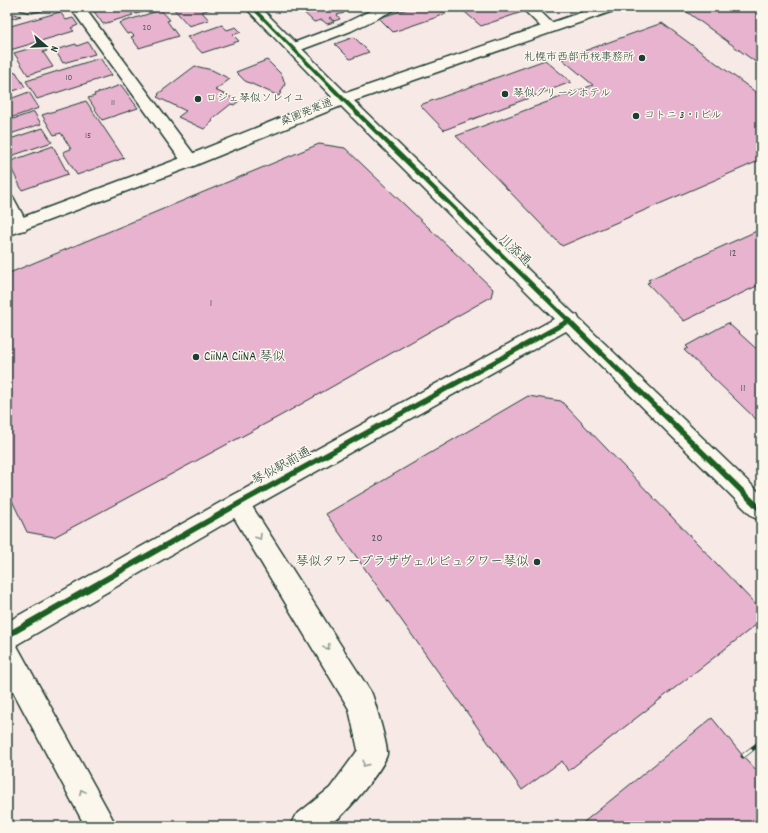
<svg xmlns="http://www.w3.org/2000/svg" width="768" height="833" font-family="Dekko,'Klee One',sans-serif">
  <rect width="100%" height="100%" fill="#f7e9e6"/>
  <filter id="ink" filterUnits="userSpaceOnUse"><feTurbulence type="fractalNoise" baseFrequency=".025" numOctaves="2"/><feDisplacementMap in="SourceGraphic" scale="8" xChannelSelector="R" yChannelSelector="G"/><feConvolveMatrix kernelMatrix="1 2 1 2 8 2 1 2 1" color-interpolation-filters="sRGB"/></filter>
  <g filter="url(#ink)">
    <g fill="#e7b3cf" stroke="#1f3d34">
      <path d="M102 7H127L133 15 103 24 93 10Z"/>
      <path d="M131 7H159L136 14Z"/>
      <path d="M172 7H215L202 12 209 20 189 26Z"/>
      <path d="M298 7H338L344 13 337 15 340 19 334 21 331 17 329 18 334 22 327 24 322 20 314 22Z"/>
      <path d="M413 7H438L446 14 393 32 379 18Z"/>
      <path d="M459 7H516L522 12 481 26Z"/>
      <path d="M690 7H761V66L683 9Z"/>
      <path d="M161 10 170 20 167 21 178 36 139 48 131 37 134 36 131 33 127 34 119 23Z"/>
      <path d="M7 12 21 16 7 20Z"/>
      <path d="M60 12 66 20 73 18 78 25 71 28 74 31 7 51V27Z"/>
      <path d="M662 23 761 96V160L562 246 456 136 593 85 562 59Z"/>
      <path d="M222 25 227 30 236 27 241 32 233 35 239 41 202 53 187 37Z"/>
      <path d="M354 37 369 52 350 59 335 44Z"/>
      <path d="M88 42 95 54 63 63 55 50 76 44 77 46Z"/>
      <path d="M42 45 47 51 43 52 53 67 28 75 14 53Z"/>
      <path d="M100 58 112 75 37 99 26 81Z"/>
      <path d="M267 60 282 75 285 84 279 96 245 81 236 72Z"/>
      <path d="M545 60 571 82 444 130 420 105Z"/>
      <path d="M195 66 212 70 230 79 215 90 239 101 234 105 231 104 211 120 213 121 204 129 178 117 186 111 157 97 159 95 158 94Z"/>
      <path d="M16 72 25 87 7 93V75Z"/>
      <path d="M121 85 138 108 102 120 88 98 95 96 94 94Z"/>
      <path d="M29 92 39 108 7 119V100Z"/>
      <path d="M86 101 124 158 77 175 63 152 71 149 61 133 54 135 42 115Z"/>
      <path d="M34 112 41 124 7 135V121Z"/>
      <path d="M43 128 52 142 8 157 7 140Z"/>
      <path d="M319 144 345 148 493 289 491 297 280 416 54 537 27 532 7 490V274Z"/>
      <path d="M53 146 68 174 22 190 8 162Z"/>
      <path d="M761 229V284L684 321 647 283 650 282 648 280Z"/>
      <path d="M728 323 761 353V424L684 350 688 348 686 346Z"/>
      <path d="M528 396 561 401 761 610V621L568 771 562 761 522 790 326 514Z"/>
      <path d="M712 718 743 756 761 775V826H579Z"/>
    </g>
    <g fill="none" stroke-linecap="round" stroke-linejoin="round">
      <defs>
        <g id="street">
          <path d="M19 7H44L42 10 32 12 21 10Z"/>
          <path d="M70 7H84L196 157 199 161 196 165 190 167 184 165Z"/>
          <path d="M378 7H396L394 10 351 31 298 51 293 53 288 51 285 48 288 45 341 25Z"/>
          <path d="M521 7H536L557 28 555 31 550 32 545 31Z"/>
          <path d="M7 195 13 197 28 225 26 230 19 231 12 230C6 218 7 208 7 195Z"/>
          <path d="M238 493 246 497 372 694C375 703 388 746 387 754 385 767 340 823 327 826 316 828 302 826 290 826L295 816 330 788 358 750 349 709 230 511 226 504 230 497Z"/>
          <path d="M7 640 16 644 111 816 116 826H85L7 680Z"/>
        </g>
        <path id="secondary" d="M245 7H260L346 93 597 7H618L616 10 354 101 574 314 577 315 579 319 761 494V521L753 517 566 331 246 511 16 645 7 649V622L230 497 554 319 341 106 196 165 7 236V223L184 157 332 97Z"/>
      </defs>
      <use href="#street" stroke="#1f3d34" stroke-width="3"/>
      <use href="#secondary" stroke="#1f3d34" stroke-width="3"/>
      <use href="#street" fill="#fbf7ec" fill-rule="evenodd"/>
      <use href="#secondary" fill="#fbf7ec" fill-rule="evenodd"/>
      <defs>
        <path id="rail" d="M743 756 761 742"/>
      </defs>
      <use href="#rail" stroke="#1f3d34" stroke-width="5"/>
      <use href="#rail" stroke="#fbf7ec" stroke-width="3.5" stroke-dasharray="11" stroke-linecap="butt"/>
      <defs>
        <path id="cycleway" d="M250 7H254L345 98 569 318 572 319V321L761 506V513L759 512 568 324 240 506 7 639V632L236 502 565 320 341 100Z"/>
      </defs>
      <use href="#cycleway" stroke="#fbf7ec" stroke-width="2"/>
      <use href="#cycleway" fill="#1b5e20" fill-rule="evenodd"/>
    </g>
    <defs><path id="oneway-chevron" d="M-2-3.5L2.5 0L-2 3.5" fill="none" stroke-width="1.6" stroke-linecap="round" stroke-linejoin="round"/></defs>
    <g stroke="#8d9a90">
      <use href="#oneway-chevron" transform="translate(259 537) rotate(58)"/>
      <use href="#oneway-chevron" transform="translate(327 647) rotate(58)"/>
      <use href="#oneway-chevron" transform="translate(365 764) rotate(126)"/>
      <use href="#oneway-chevron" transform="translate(82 792) rotate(-118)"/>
    </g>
  </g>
  <g fill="#1f3d34" stroke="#fbf7ec" stroke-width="1.5">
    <circle cx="642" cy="58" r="4"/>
    <circle cx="505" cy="94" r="4"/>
    <circle cx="198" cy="99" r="4"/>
    <circle cx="636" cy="116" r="4"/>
    <circle cx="196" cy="357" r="4"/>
    <circle cx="537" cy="562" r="4"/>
  </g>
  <g text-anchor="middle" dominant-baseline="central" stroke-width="3" stroke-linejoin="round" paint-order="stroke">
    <g font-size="9" fill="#515a5b">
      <text x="147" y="28">20</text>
      <text x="69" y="78">10</text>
      <text x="113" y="103">11</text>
      <text x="88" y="136">15</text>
    </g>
    <g font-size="11" fill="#1f3d34" stroke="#fbf7ec" text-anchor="start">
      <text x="634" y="58" text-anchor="end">札幌市西部市税事務所</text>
      <text x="513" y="94">琴似グリーンホテル</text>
      <text x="206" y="99">ロジェ琴似ソレイユ</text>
      <text x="644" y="116">コトニ 3・1 ビル</text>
    </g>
    <g font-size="11" fill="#1f3d34" stroke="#fbf7ec">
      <text transform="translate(307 113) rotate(-22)">桑園発寒通</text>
    </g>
    <g font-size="11" fill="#515a5b">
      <text x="733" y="254">12</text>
      <text x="211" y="304">1</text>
      <text x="743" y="389">11</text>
      <text x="377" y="539">20</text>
    </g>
    <g font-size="13" fill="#1f3d34" stroke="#fbf7ec">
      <text transform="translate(514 251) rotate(44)">川添通</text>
      <text transform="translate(282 467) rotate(-29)">琴似駅前通</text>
    </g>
    <g font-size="13" fill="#1f3d34" stroke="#fbf7ec" text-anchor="start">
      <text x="204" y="357">CiiNA CiiNA 琴似</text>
      <text x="529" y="562" text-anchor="end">琴似タワープラザヴェルビュタワー琴似</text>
    </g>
  </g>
  <rect width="768" height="833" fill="none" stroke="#fbf7ec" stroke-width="24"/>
  <rect x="12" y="12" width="744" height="809" fill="none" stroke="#1f3d34" stroke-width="1.5" filter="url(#ink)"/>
  <g transform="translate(46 46) rotate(109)" stroke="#fbf7ec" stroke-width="3" paint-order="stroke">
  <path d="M0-3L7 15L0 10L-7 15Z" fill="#1f3d34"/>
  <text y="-6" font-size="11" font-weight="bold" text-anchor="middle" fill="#1f3d34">N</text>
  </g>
</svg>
